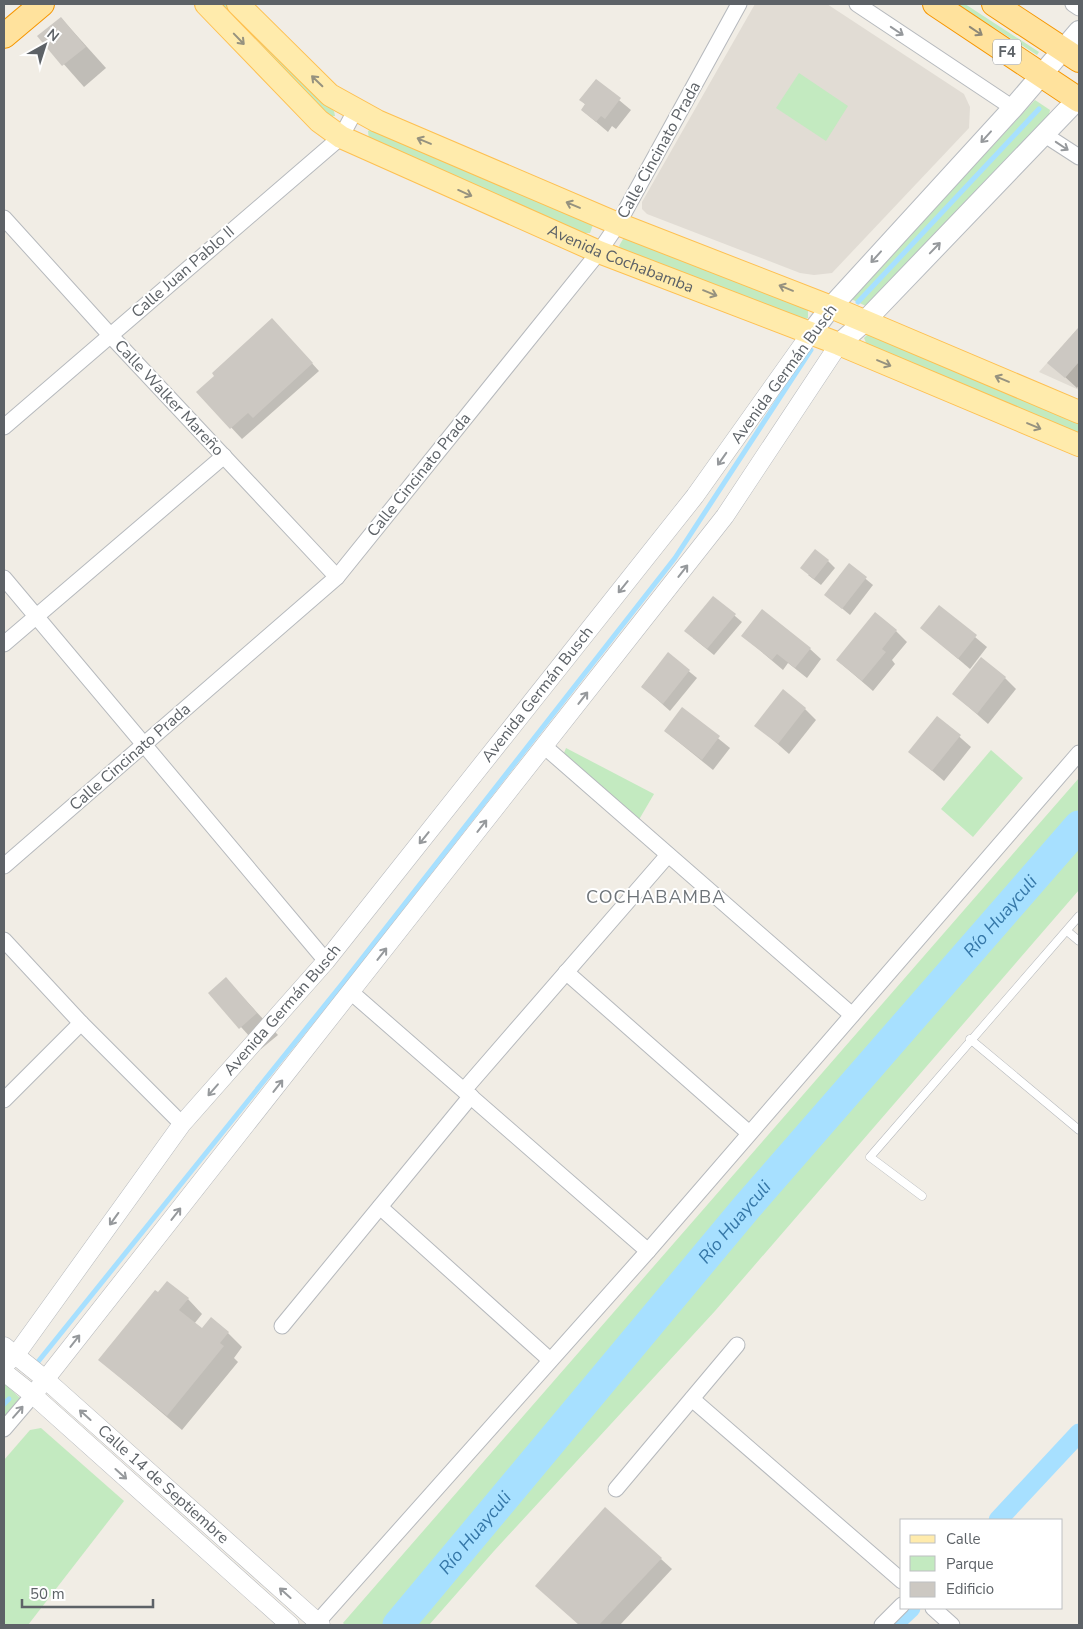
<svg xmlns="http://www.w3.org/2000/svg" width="1083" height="1629" font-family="'Nunito Sans',sans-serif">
  <rect width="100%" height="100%" fill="#f1ede5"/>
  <g fill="#e1dcd4">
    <path d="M755 4H827L964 94 970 107 969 128 832 273 814 275 800 273 647 214 642 209V202Z"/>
    <path d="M1079 327V390L1039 372Z"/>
  </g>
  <g fill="#c3eac0">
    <path d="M218 4H226L334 111 335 116H330Z"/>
    <path d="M957 4H965L1039 52 1037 55Z"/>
    <path d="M799 73 848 106 826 141 776 108Z"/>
    <path d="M1035 100 1050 110 1048 119 868 307 851 299Z"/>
    <path d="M372 129 593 225 590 233H584L369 140 368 131Z"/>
    <path d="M627 238 808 308V318L804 320 622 250 619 246 623 239Z"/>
    <path d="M868 334 1079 421V434L867 345 864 338Z"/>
    <path d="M566 748 654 794 637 823 562 758Z"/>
    <path d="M991 750 1023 778 973 837 941 809Z"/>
    <path d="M1079 778V890L715 1311 494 1551 429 1625H345L343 1623Z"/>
    <path d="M4 1383 20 1398 4 1417Z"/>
    <path d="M41 1428 124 1501 28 1625H4V1460L30 1430Z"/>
  </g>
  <g fill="#0003">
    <path d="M61 18 106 68 84 87 39 36Z"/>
    <path d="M596 81 631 110 616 129 612 126 608 132 582 110 586 105 581 100Z"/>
    <path d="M279 327 319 371 242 439 198 392Z"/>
    <path d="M1079 328V385L1077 388 1049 362Z"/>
    <path d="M828 561 835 568 821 585 808 575Z"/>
    <path d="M849 565 873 585 850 615 826 595Z"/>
    <path d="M714 598 742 622 714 655 693 638Z"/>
    <path d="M939 607 987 647 970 669 922 628Z"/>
    <path d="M896 631 907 642 892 660 895 664 873 691 837 660Z"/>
    <path d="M743 636 810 649 821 659 807 678 788 663 783 670Z"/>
    <path d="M668 654 697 678 670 711 642 686Z"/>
    <path d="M1005 678 1016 689 988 724 954 694Z"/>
    <path d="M682 709 730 748 713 770 665 731Z"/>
    <path d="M805 709 816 720 789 754 756 725Z"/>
    <path d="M937 717 971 747 944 781 910 752Z"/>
    <path d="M226 979 278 1035 261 1049 210 993Z"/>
    <path d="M188 1299 202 1314 194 1324 202 1330 228 1333 242 1347 234 1358 238 1362 182 1430 100 1360Z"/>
    <path d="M661 1559 672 1569 620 1625H580L548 1596Z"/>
  </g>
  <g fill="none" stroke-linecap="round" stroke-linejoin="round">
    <g stroke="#a7e0ff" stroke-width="5">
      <path d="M858 302 1039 109"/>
      <path d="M37 1363 342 984 675 558 811 350"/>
      <path d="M4 1404 9 1399"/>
    </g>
    <g stroke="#a7e0ff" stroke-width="19">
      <path d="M998 1520 1079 1433"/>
      <path d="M893 1625 911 1608"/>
    </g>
    <path stroke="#a7e0ff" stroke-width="31" id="s1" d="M398 1625 746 1208 1079 826"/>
  </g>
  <g fill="#ccc8c2">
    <path d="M61 17 86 47 62 66 37 36Z"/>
    <path d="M596 79 621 98 605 119 601 116 596 122 581 110 585 104 579 100Z"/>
    <path d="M272 318 313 363 253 418 248 413 230 429 196 392 214 376 212 373Z"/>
    <path d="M1079 327V362L1065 378 1047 363Z"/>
    <path d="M815 549 829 560 814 579 800 568Z"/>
    <path d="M849 563 867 577 842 609 824 595Z"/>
    <path d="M713 596 736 614 707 649 684 631Z"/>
    <path d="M939 605 977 635 958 659 920 628Z"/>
    <path d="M762 609 811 648 795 668 777 654 772 660 741 636Z"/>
    <path d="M875 612 897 630 882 649 886 652 862 681 836 660Z"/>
    <path d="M668 652 690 670 663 704 641 687Z"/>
    <path d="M981 657 1006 677 977 714 952 694Z"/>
    <path d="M783 689 806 708 778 744 754 726Z"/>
    <path d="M682 707 720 736 702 760 664 731Z"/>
    <path d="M937 716 961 735 932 771 908 752Z"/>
    <path d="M226 977 257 1013 239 1029 208 993Z"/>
    <path d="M167 1281 189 1298 179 1310 202 1328 211 1317 229 1332 220 1343 224 1346 167 1416 98 1360 155 1290 158 1292Z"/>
    <path d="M605 1507 662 1558 599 1625H579L535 1586Z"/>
  </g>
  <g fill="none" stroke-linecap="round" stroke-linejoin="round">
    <defs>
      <g id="service">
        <path d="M1067 931 1079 941"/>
        <path d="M970 1039 1079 1130"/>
        <path d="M922 1196 870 1157 1079 916"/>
      </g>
      <g id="minor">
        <path d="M857 4 1013 108"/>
        <path d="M1073 4 1079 8"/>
        <path d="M1045 135 1079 157"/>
        <path d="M4 218 110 335 337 577"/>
        <path d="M4 427 341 137 355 111"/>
        <path d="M4 578 326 961"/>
        <path d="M4 644 224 456"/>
        <path d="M545 747 852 1015"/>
        <path d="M4 866 337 577 599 252 618 224 739 4"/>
        <path d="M4 940 81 1023 182 1124"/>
        <path d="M566 972 749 1133"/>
        <path d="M352 993 648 1251"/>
        <path d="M464 1090 668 855"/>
        <path d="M4 1100 81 1023"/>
        <path d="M380 1207 550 1360"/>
        <path d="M282 1326 471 1096"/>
        <path d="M692 1399 902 1581"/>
        <path d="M4 1429 33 1395"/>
        <path d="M616 1489 737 1345"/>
        <path d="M933 1608 952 1625"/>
        <path d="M315 1625 648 1251 1079 753"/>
        <path d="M882 1625 902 1605"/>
      </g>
      <g id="tertiary">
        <path id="s2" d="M4 1346 45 1379 321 1625"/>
        <path id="s3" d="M4 1365 15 1356 182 1124 326 961 695 496 811 333"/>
        <path d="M4 1372 33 1395 290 1625"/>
        <path d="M33 1395 725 516 839 344"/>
      </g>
      <g id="secondary">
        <path d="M811 333 831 307 1013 108 1079 31"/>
        <path d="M839 344 865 321 1079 98"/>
      </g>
      <g id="primary">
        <path id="s4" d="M206 4 319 121 341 137 599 252 839 344 1079 445"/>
        <path d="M238 4 330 95 377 121 618 224 831 307 1079 412"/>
      </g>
      <g id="trunk">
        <path d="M935 4 1079 100"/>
        <path d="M994 4 1079 60"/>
        <path d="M4 36 42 4"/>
      </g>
    </defs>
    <use href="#service" stroke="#b6b9bd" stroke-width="9"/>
    <use href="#minor" stroke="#b6b9bd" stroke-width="17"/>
    <use href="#tertiary" stroke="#b6b9bd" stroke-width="19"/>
    <use href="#secondary" stroke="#b7bbc0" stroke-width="22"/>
    <use href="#primary" stroke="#fec051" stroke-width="24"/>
    <use href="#trunk" stroke="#f69600" stroke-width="26"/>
    <use href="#service" stroke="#fff" stroke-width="8"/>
    <use href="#minor" stroke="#fff" stroke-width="15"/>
    <use href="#tertiary" stroke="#fff" stroke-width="18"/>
    <use href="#secondary" stroke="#fff" stroke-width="20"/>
    <use href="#primary" stroke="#ffebac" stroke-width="22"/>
    <use href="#trunk" stroke="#ffe29d" stroke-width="24"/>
  </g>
  <defs><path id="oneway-shaft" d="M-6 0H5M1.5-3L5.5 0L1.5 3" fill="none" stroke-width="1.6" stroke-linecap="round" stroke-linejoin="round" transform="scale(1.25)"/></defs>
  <g stroke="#96999c">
    <use href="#oneway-shaft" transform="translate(897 31) rotate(34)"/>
    <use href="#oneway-shaft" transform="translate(986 137) rotate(132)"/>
    <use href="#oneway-shaft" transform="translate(1062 146) rotate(34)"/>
    <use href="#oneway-shaft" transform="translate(935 248) rotate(-46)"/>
    <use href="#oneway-shaft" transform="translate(876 257) rotate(132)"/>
    <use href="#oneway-shaft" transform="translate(722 459) rotate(125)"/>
    <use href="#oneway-shaft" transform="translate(683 571) rotate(-52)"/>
    <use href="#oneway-shaft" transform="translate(623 587) rotate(129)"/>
    <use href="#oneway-shaft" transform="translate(583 698) rotate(-52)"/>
    <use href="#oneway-shaft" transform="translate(482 826) rotate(-52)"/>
    <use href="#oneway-shaft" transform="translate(424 838) rotate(129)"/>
    <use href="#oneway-shaft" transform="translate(382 954) rotate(-52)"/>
    <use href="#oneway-shaft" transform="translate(278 1086) rotate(-52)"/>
    <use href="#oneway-shaft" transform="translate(213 1090) rotate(131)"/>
    <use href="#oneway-shaft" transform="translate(176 1214) rotate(-52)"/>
    <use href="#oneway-shaft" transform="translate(114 1219) rotate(126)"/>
    <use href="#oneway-shaft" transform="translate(75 1341) rotate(-52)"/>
    <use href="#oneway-shaft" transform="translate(18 1412) rotate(-49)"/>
    <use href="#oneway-shaft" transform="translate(85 1415) rotate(-138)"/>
    <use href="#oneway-shaft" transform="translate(121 1474) rotate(42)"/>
    <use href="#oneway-shaft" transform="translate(285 1593) rotate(-138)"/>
  </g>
  <use stroke="#8e8877" href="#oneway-shaft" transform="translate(976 31) rotate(34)"/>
  <g stroke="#96927f">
    <use href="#oneway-shaft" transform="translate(239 39) rotate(46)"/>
    <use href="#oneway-shaft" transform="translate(317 81) rotate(-136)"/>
    <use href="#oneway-shaft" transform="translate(424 141) rotate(-157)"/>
    <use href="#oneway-shaft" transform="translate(465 193) rotate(24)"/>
    <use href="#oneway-shaft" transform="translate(573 205) rotate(-157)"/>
    <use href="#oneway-shaft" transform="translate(786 288) rotate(-158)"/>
    <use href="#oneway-shaft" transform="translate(710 293) rotate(22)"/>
    <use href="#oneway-shaft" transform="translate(884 363) rotate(23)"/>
    <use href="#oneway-shaft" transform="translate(1002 379) rotate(-157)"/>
    <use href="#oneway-shaft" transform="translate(1034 426) rotate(23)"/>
  </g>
  <g text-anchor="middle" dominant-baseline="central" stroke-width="4" stroke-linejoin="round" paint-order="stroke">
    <rect fill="#fff" stroke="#8e9195" stroke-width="1" x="993" y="39.5" width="28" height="25" rx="4"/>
    <g font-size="15" font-weight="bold" fill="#5d6267">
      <text x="1007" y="52">F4</text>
    </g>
    <g font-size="16" fill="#5d6267" stroke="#fff">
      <text transform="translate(659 150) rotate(-61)">Calle Cincinato Prada</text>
      <text stroke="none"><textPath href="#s4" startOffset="495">Avenida Cochabamba</textPath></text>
      <text transform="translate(183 272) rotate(-41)">Calle Juan Pablo II</text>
      <text transform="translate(784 374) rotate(-54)">Avenida Germán Busch</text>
      <text transform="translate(169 398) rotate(47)">Calle Walker Mareño</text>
      <text transform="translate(419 475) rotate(-51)">Calle Cincinato Prada</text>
      <text stroke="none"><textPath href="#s3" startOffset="858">Avenida Germán Busch</textPath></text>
      <text transform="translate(130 757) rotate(-41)">Calle Cincinato Prada</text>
      <text stroke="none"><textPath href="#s3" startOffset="452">Avenida Germán Busch</textPath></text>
      <text stroke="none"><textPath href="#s2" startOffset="211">Calle 14 de Septiembre</textPath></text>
    </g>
    <g font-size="18" letter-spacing="1" fill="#6e7479" stroke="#fff">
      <text x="656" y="897">COCHABAMBA</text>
    </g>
    <g font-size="18" font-style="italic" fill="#3577a8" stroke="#fff">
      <text stroke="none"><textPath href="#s1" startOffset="930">Río Huayculi</textPath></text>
      <text stroke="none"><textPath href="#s1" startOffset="525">Río Huayculi</textPath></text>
      <text stroke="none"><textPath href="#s1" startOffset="120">Río Huayculi</textPath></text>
    </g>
  </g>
  <rect width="1083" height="1629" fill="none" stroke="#5d6267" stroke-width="10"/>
  <rect x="900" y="1519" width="162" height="90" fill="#ffffff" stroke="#bec0c2"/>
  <rect x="910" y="1535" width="25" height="8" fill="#ffebac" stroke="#bec0c2"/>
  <text x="946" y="1544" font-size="15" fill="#5d6267">Calle</text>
  <rect x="910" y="1556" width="25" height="15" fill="#c3eac0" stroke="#bec0c2"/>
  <text x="946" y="1569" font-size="15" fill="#5d6267">Parque</text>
  <rect x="910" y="1582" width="25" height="15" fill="#ccc8c2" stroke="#bec0c2"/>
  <text x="946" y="1594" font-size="15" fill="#5d6267">Edificio</text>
  <g transform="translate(45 45) rotate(39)" stroke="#ffffff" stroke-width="4" paint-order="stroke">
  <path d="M0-4L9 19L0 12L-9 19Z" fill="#5d6267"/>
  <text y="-8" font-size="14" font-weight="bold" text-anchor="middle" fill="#5d6267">N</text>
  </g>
  <path d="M22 1599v8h131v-8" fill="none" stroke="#5d6267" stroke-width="2.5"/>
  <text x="30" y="1599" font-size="15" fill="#5d6267" stroke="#ffffff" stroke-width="4" paint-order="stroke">50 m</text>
</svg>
